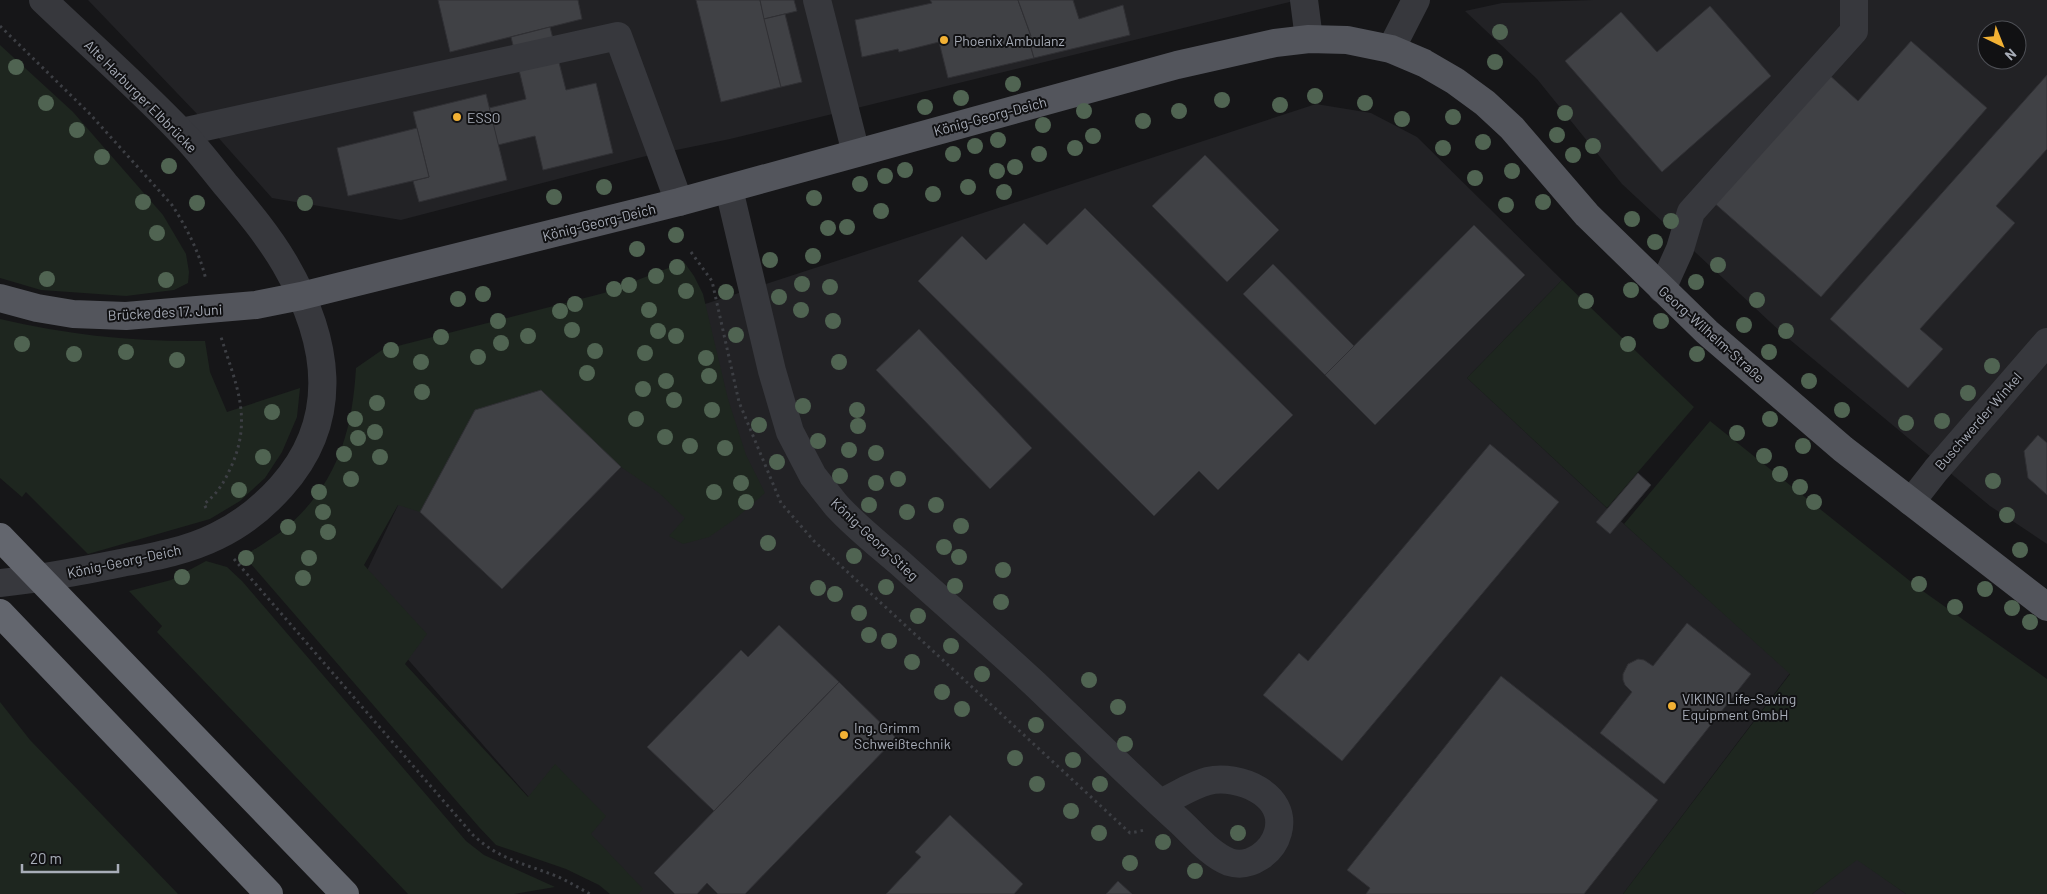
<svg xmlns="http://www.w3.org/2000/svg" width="2047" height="894" font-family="Barlow,sans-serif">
  <rect width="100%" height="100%" fill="#161618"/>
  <g fill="#222225" fill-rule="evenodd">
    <path d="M88 0H1298L730 139 642 157 401 220 272 198 199 116Z"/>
    <path d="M1593 0H2047V544L1990 506 1783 334 1622 184 1537 79 1465 11 1502 3ZM1987 30H2017V60H1987Z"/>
    <path d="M1316 104 1371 113 1417 137 1562 280 1467 378 1624 524 1790 673 1623 894H614L354 598 457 381 543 357Z"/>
    <path d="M1857 859 1906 894H1812Z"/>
  </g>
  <g fill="#1e261f">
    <path d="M0 45 73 112 163 215 186 254 189 272 188 283 174 290 126 296 41 290 0 278Z"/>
    <path d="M684 262 694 276 703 294 728 399 746 455 765 493 735 519 709 537 683 544 669 536 685 518 659 493 621 467 540 390 475 410 420 512 398 505 364 565 427 634 405 664 528 797 555 764 606 816 591 834 643 889 638 894H610L599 885 566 869 496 845 479 827 244 556C258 547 273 538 286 528 337 483 352 434 356 368L382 350 604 293Z"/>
    <path d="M1562 280 1694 407 1607 508 1467 378Z"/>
    <path d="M0 319C68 335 135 342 205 341L210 372 227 412 300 388 297 417 282 452 265 478 240 501 210 519 88 554 26 492 22 497 0 478Z"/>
    <path d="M1710 421 1920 589 2047 679V894H1906L1857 860 1812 894H1623L1790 674 1624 524Z"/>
    <path d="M206 561 227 567 242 581 466 841 484 855 555 887 514 894H408L157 632 162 626 129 591 171 580Z"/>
    <path d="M0 702 30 740 178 894H0Z"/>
  </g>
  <g fill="#404145" stroke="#303034">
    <path d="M438 0H578L582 19 450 52Z"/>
    <path d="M696 0H760L781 87 721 102Z"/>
    <path d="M760 0H794L797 11 764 19Z"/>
    <path d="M930 0H1018L1031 36 1028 37 1034 58 948 78 939 42 899 52 898 49 862 57 855 20 932 3Z"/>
    <path d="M1018 0H1073L1079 19 1123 5 1130 35 1034 58 1028 37 1031 36Z"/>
    <path d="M1710 6 1771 76 1662 172 1565 61 1621 12 1657 52Z"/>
    <path d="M785 14 802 82 781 87 764 19Z"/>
    <path d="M550 27 566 90 596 83 613 153 543 170 535 136 498 145 489 108 526 99 511 37Z"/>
    <path d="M1911 41 1987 108 1821 297 1712 201 1826 72 1858 101Z"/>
    <path d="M2047 75V149L1996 206 2015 223 1920 329 1943 349 1908 388 1830 319Z"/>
    <path d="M486 94 507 180 419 202 413 181 429 177 413 112Z"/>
    <path d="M417 128 429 177 348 196 337 148Z"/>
    <path d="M1205 155 1279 230 1227 282 1152 206Z"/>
    <path d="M1085 208 1293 415 1218 490 1199 471 1154 516 918 281 962 236 986 260 1024 223 1047 245Z"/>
    <path d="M1474 225 1525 275 1375 425 1325 375Z"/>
    <path d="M1273 264 1354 346 1325 375 1243 294Z"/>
    <path d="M919 329 1032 448 990 489 876 370Z"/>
    <path d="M541 390 621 467 502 589 420 512 475 410Z"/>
    <path d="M2038 435 2047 443V495L2028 478 2024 451Z"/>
    <path d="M1490 444 1559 502 1342 761 1263 695 1299 653 1308 661Z"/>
    <path d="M1638 473 1651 485 1610 534 1596 522Z"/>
    <path d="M1687 623 1751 674 1664 784 1600 733 1632 692 1625 685 1623 680V674L1628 664 1638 659 1644 660 1653 666Z"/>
    <path d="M779 625 839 682 714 811 647 747 741 650 748 657Z"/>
    <path d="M1501 676 1658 800 1584 894H1366L1370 888 1347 870Z"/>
    <path d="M839 682 896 738 745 894H718L707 883 697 894H675L654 873Z"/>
    <path d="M950 815 1023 884 1014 894H886L921 857 915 852Z"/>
    <path d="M1118 881 1132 894H1106Z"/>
  </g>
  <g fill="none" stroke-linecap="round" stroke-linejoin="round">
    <g stroke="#3d3f44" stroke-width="3" stroke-dasharray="2.5 4" stroke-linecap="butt">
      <path d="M0 26 89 113 172 205C187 228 200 254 206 280"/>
      <path d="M691 252 712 281 739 402 781 503 814 541 1130 833 1145 830"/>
      <path d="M206 508 204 504C217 494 224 483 231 467 253 418 236 385 221 337"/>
      <path d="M234 559 473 835C500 860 523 863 556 876 568 881 579 888 590 894"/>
    </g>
    <g stroke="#37383d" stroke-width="28">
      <path d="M817 0 856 153"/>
      <path d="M1304 0 1309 39"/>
      <path d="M1391 49 1416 0"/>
      <path d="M182 132 618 36 679 202"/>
      <path d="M729 189 772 371 790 432 813 476 836 505C855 526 878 544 900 563 945 604 991 643 1035 684 1082 729 1129 775 1177 819 1193 833 1209 854 1229 862 1250 869 1273 852 1278 832 1288 794 1238 774 1208 781 1192 785 1176 796 1160 803"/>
      <path d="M1662 289 1680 249 1691 212 1854 31V0"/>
      <path d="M1911 502 1936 470 2047 342"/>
      <path d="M0 583C41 579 81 571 121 563 153 557 187 551 217 536 242 524 263 507 281 487 343 418 328 338 285 264 268 235 246 209 225 184 211 167 197 148 181 132 137 86 89 44 43 0"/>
    </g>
    <path stroke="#53555c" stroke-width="28" d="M0 298 37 308 73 314 126 316 256 305 301 296 679 202 1177 65 1275 43 1309 39 1347 40 1391 49 1424 63 1455 81 1485 103 1512 128 1587 215 1707 332 1843 449 2047 607"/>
    <g stroke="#63666e" stroke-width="28">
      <path d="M0 537 345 894"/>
      <path d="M0 613 269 894"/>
    </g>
  </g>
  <g fill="#506452">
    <circle cx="1500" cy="32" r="8"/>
    <circle cx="1495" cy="62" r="8"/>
    <circle cx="16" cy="67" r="8"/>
    <circle cx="1013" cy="84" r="8"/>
    <circle cx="1315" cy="96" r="8"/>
    <circle cx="961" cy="98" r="8"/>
    <circle cx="1222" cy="100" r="8"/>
    <circle cx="46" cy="103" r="8"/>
    <circle cx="1365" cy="103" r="8"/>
    <circle cx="1280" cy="105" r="8"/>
    <circle cx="925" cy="107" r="8"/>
    <circle cx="1084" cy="111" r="8"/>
    <circle cx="1179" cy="111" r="8"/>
    <circle cx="1565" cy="113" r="8"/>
    <circle cx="1453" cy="117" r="8"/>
    <circle cx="1402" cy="119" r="8"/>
    <circle cx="1143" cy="121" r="8"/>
    <circle cx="1043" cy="125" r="8"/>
    <circle cx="77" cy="130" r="8"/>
    <circle cx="1557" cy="135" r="8"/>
    <circle cx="1093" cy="136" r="8"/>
    <circle cx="998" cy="140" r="8"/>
    <circle cx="1483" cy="142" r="8"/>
    <circle cx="975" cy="146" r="8"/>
    <circle cx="1593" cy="146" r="8"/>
    <circle cx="1075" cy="148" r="8"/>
    <circle cx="1443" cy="148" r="8"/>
    <circle cx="953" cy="154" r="8"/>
    <circle cx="1039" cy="154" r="8"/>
    <circle cx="1573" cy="155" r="8"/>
    <circle cx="102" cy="157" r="8"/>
    <circle cx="169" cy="166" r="8"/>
    <circle cx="1015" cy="167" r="8"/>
    <circle cx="905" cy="170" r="8"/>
    <circle cx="997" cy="171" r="8"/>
    <circle cx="1512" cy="171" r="8"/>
    <circle cx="885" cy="176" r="8"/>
    <circle cx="1475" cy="178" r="8"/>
    <circle cx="860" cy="184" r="8"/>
    <circle cx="604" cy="187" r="8"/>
    <circle cx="968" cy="187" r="8"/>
    <circle cx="1004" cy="192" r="8"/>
    <circle cx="933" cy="194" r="8"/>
    <circle cx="554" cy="197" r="8"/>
    <circle cx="814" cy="198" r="8"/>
    <circle cx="143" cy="202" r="8"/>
    <circle cx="1543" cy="202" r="8"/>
    <circle cx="197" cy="203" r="8"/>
    <circle cx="305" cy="203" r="8"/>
    <circle cx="1506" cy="205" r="8"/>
    <circle cx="881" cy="211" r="8"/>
    <circle cx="1632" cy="219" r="8"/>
    <circle cx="1671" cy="221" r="8"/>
    <circle cx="847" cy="227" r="8"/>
    <circle cx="828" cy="228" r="8"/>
    <circle cx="157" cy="233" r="8"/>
    <circle cx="676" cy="235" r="8"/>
    <circle cx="1655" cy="242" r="8"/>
    <circle cx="637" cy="249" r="8"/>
    <circle cx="813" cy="256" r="8"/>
    <circle cx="770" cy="260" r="8"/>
    <circle cx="1718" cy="265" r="8"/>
    <circle cx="677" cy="267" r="8"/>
    <circle cx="656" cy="276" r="8"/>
    <circle cx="47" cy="279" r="8"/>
    <circle cx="166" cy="280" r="8"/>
    <circle cx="1696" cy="282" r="8"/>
    <circle cx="802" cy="284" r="8"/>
    <circle cx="629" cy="285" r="8"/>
    <circle cx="830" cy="287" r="8"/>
    <circle cx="614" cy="289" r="8"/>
    <circle cx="1631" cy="290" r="8"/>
    <circle cx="686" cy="291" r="8"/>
    <circle cx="726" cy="292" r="8"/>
    <circle cx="483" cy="294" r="8"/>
    <circle cx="779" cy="297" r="8"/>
    <circle cx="458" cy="299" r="8"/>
    <circle cx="1757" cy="300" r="8"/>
    <circle cx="1586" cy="301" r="8"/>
    <circle cx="575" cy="304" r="8"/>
    <circle cx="649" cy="310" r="8"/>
    <circle cx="801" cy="310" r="8"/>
    <circle cx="560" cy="311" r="8"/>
    <circle cx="498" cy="321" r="8"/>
    <circle cx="833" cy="321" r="8"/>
    <circle cx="1661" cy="321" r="8"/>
    <circle cx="1744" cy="325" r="8"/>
    <circle cx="572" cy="330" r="8"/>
    <circle cx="658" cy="331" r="8"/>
    <circle cx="1786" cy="331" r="8"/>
    <circle cx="736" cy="335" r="8"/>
    <circle cx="528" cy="336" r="8"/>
    <circle cx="676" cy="336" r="8"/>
    <circle cx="441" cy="337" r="8"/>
    <circle cx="501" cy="343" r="8"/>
    <circle cx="22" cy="344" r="8"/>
    <circle cx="1628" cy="344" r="8"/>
    <circle cx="391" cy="350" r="8"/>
    <circle cx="595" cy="351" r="8"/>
    <circle cx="126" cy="352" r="8"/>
    <circle cx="1769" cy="352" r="8"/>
    <circle cx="645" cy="353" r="8"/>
    <circle cx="74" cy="354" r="8"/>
    <circle cx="1697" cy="354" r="8"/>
    <circle cx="478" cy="357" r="8"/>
    <circle cx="706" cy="358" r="8"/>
    <circle cx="177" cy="360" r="8"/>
    <circle cx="421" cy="362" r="8"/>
    <circle cx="839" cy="362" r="8"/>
    <circle cx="1992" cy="366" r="8"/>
    <circle cx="587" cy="373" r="8"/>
    <circle cx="709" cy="376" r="8"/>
    <circle cx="666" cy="381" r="8"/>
    <circle cx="1809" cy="381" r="8"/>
    <circle cx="643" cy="389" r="8"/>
    <circle cx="422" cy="392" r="8"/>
    <circle cx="1968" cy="393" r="8"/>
    <circle cx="674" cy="400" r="8"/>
    <circle cx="377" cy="403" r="8"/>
    <circle cx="803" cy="406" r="8"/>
    <circle cx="712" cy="410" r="8"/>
    <circle cx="857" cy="410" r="8"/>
    <circle cx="1842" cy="410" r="8"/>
    <circle cx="272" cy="412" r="8"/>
    <circle cx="355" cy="419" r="8"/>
    <circle cx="636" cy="419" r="8"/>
    <circle cx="1770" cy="419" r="8"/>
    <circle cx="1942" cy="421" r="8"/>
    <circle cx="1906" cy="423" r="8"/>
    <circle cx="759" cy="425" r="8"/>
    <circle cx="858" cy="426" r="8"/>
    <circle cx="375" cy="432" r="8"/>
    <circle cx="1737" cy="433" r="8"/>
    <circle cx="665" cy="437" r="8"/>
    <circle cx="358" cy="438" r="8"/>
    <circle cx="818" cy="441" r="8"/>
    <circle cx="690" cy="446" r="8"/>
    <circle cx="1803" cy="446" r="8"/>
    <circle cx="725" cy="448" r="8"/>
    <circle cx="849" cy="450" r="8"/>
    <circle cx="876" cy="453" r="8"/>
    <circle cx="344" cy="454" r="8"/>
    <circle cx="1764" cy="456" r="8"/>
    <circle cx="263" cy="457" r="8"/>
    <circle cx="380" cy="457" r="8"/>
    <circle cx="777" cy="462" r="8"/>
    <circle cx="1780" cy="474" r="8"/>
    <circle cx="840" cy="476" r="8"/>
    <circle cx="351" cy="479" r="8"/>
    <circle cx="898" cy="479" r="8"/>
    <circle cx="1993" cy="481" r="8"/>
    <circle cx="741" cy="483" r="8"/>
    <circle cx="876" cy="483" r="8"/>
    <circle cx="1800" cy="487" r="8"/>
    <circle cx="239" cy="490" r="8"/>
    <circle cx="319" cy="492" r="8"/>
    <circle cx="714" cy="492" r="8"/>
    <circle cx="746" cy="502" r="8"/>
    <circle cx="1814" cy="502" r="8"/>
    <circle cx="869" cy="505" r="8"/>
    <circle cx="936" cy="505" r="8"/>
    <circle cx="323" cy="512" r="8"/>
    <circle cx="907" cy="512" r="8"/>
    <circle cx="2007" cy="515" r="8"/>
    <circle cx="961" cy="526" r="8"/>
    <circle cx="288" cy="527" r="8"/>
    <circle cx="328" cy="532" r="8"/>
    <circle cx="768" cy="543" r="8"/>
    <circle cx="944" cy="547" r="8"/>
    <circle cx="2020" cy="550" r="8"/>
    <circle cx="854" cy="556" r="8"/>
    <circle cx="959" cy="557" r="8"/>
    <circle cx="246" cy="558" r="8"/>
    <circle cx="309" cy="558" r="8"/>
    <circle cx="1003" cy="570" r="8"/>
    <circle cx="182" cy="577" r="8"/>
    <circle cx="303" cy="578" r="8"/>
    <circle cx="1919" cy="584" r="8"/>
    <circle cx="955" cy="586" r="8"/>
    <circle cx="886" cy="587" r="8"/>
    <circle cx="818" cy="588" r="8"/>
    <circle cx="1985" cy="589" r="8"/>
    <circle cx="835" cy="594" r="8"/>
    <circle cx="1001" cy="602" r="8"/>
    <circle cx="1955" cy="607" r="8"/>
    <circle cx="2012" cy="608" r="8"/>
    <circle cx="859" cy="613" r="8"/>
    <circle cx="918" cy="616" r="8"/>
    <circle cx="2030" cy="622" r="8"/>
    <circle cx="869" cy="635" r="8"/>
    <circle cx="889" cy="641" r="8"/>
    <circle cx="951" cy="646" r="8"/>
    <circle cx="912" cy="662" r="8"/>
    <circle cx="982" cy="674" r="8"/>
    <circle cx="1089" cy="680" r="8"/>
    <circle cx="942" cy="692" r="8"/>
    <circle cx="1118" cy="707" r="8"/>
    <circle cx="962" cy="709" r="8"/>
    <circle cx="1036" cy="725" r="8"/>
    <circle cx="1125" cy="744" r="8"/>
    <circle cx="1015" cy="758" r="8"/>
    <circle cx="1073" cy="760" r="8"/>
    <circle cx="1037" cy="784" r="8"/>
    <circle cx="1100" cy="784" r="8"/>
    <circle cx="1071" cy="811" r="8"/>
    <circle cx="1099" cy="833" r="8"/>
    <circle cx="1238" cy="833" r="8"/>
    <circle cx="1163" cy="842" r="8"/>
    <circle cx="1130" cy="863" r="8"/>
    <circle cx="1195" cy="871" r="8"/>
  </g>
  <g fill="#f2b134" stroke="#111113" stroke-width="2">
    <circle cx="944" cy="40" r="5"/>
    <circle cx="457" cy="117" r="5"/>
    <circle cx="1672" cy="706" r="5"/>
    <circle cx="844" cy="735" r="5"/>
  </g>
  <g text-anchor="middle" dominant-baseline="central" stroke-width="4" stroke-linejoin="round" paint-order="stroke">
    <g font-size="14" fill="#a8adb8" stroke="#111113" text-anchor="start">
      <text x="954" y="40">Phoenix Ambulanz</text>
      <text x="467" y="117">ESSO</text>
      <text x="1682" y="698">VIKING Life-Saving<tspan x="1682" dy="16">Equipment GmbH</tspan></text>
      <text x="854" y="727">Ing. Grimm<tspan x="854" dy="16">Schweißtechnik</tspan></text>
    </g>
    <g font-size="14" fill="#a8adb8" stroke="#111113">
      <text transform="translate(141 96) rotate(45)">Alte Harburger Elbbrücke</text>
      <text transform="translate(990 116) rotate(-15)">König-Georg-Deich</text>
      <text transform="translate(599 222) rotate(-14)">König-Georg-Deich</text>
      <text transform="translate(165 312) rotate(-3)">Brücke des 17. Juni</text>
      <text transform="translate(1712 334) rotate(42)">Georg-Wilhelm-Straße</text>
      <text transform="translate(1978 421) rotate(-49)">Buschwerder Winkel</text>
      <text transform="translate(875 539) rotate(43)">König-Georg-Stieg</text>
      <text transform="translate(124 561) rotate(-12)">König-Georg-Deich</text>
    </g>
  </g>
  <g transform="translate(2002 45) rotate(137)"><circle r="24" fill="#111113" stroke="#4d4f55"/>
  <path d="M0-4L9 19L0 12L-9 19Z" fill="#f2b134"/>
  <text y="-8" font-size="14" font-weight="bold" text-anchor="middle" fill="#a8adb8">N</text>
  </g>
  <path d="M22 864v8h96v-8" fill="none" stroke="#a8adb8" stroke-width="2.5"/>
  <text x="30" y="864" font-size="15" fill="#a8adb8" stroke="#111113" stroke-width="4" paint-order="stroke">20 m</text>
</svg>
